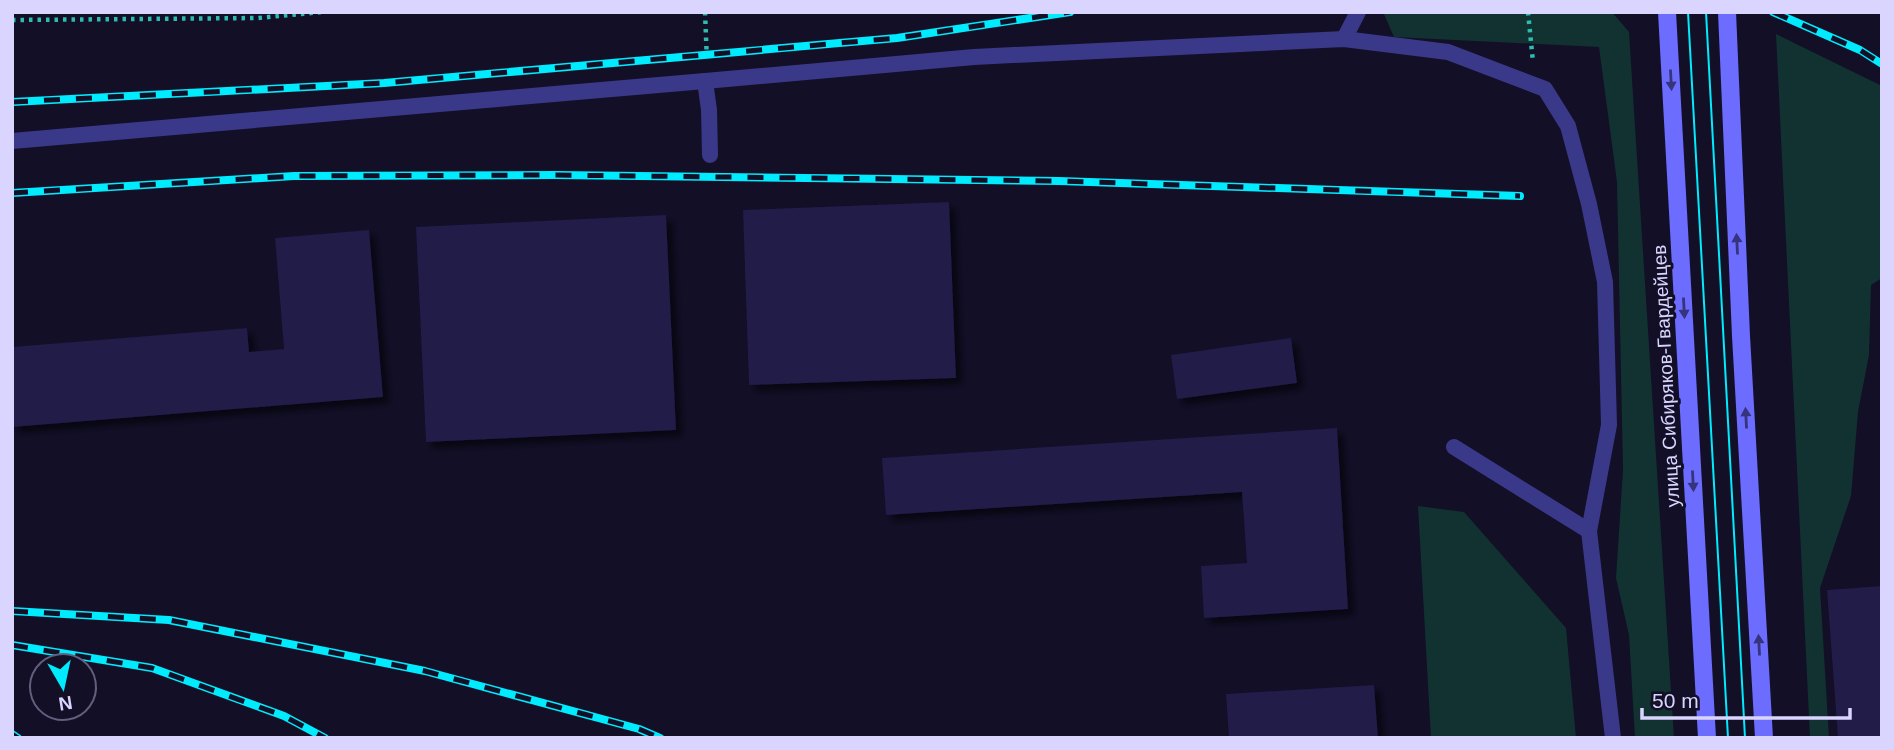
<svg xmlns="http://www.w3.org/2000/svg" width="1894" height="750" font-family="Helvetica,sans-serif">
  <defs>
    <filter id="shadow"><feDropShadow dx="6" dy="6" stdDeviation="3.5" flood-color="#0009"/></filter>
  </defs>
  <rect width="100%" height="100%" fill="#120f27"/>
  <g fill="#113230">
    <path d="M1383 12H1612L1629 32 1674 738H1635L1629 635 1616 578 1623 470 1617 182 1599 47 1394 37Z"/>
    <path d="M1776 34 1882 86V278L1871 285 1869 355 1858 412 1851 496 1820 588 1829 738H1810Z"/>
    <path d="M1418 506 1464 512 1566 628 1576 738H1431Z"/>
  </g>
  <g fill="#231a49" filter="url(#shadow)">
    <path d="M949 202 956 378 749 385 743 210Z"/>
    <path d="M666 215 676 430 426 442 416 227Z"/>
    <path d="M369 230 383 397 12 427V347L247 328 249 352 284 349 275 238Z"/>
    <path d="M1291 338 1297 383 1177 399 1171 355Z"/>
    <path d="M1337 428 1348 609 1204 618 1201 566 1247 563 1242 492 886 515 882 458Z"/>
    <path d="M1882 586V738H1838L1827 590Z"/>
    <path d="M1374 685 1378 738H1229L1226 694Z"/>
  </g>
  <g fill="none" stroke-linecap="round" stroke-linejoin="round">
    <g stroke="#2cbcb0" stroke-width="4.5" stroke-dasharray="3.5 5" stroke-linecap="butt">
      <path d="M705 12 707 62"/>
      <path d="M1528 12 1533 62"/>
      <path d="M12 20 258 18 322 12"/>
    </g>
    <g stroke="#3a3888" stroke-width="16">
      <path d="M1344 39 1358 12"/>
      <path d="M705 81 974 57 1344 39 1448 52 1545 89 1568 126 1589 204 1605 282 1609 425 1589 531"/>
      <path d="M12 141 705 81 709 110 710 155"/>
      <path d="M1454 447 1589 531 1613 738"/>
    </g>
    <g stroke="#6c6cff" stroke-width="18">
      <path d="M1667 12 1707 738"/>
      <path d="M1727 12 1741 336 1764 738"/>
    </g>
    <g stroke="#01ebff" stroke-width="2">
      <path d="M1688 12 1728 738"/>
      <path d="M1706 12 1745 738"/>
    </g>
    <defs>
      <g id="rail">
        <path d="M1773 12 1860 50 1882 64"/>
        <path d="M12 102 384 83 897 38 1070 12"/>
        <path d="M12 193 294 176 556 175 1059 181 1520 196"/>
        <path d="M12 611 169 620 425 671 639 729 660 738"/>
        <path d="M12 645 152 668 284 716 325 738"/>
        <path d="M12 734 18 738"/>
      </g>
    </defs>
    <use href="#rail" stroke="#01ebff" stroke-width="8"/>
    <use href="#rail" stroke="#120f27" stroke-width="5" stroke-dasharray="16" stroke-linecap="butt"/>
  </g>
  <defs><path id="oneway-solid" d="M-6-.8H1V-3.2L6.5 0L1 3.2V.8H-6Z" transform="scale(1.75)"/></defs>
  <g fill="#36347d">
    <use href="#oneway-solid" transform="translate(1671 80) rotate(87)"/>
    <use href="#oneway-solid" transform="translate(1737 244) rotate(-93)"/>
    <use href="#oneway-solid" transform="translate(1684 308) rotate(87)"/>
    <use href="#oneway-solid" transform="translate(1746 418) rotate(-93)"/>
    <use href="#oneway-solid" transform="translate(1693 481) rotate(87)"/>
    <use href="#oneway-solid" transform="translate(1759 645) rotate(-93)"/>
  </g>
  <g text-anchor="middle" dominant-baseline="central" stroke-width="6" stroke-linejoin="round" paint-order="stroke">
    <g font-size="19" fill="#d9d5ff" stroke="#120f27">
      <text transform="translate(1666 376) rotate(-93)">улица Сибиряков-Гвардейцев</text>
    </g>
  </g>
  <rect width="1894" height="750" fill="none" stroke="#d9d5ff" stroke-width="28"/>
  <g transform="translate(63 687) rotate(171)"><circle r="33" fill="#120f27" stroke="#625e7d" stroke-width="2"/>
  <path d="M0-5L12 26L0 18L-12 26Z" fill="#01ebff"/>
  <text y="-10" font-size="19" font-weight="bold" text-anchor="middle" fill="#d9d5ff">N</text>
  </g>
  <path d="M1642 708v10h208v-10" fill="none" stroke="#d9d5ff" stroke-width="3.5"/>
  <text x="1652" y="708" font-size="21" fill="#d9d5ff" stroke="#120f27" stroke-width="5" paint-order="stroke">50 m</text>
</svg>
